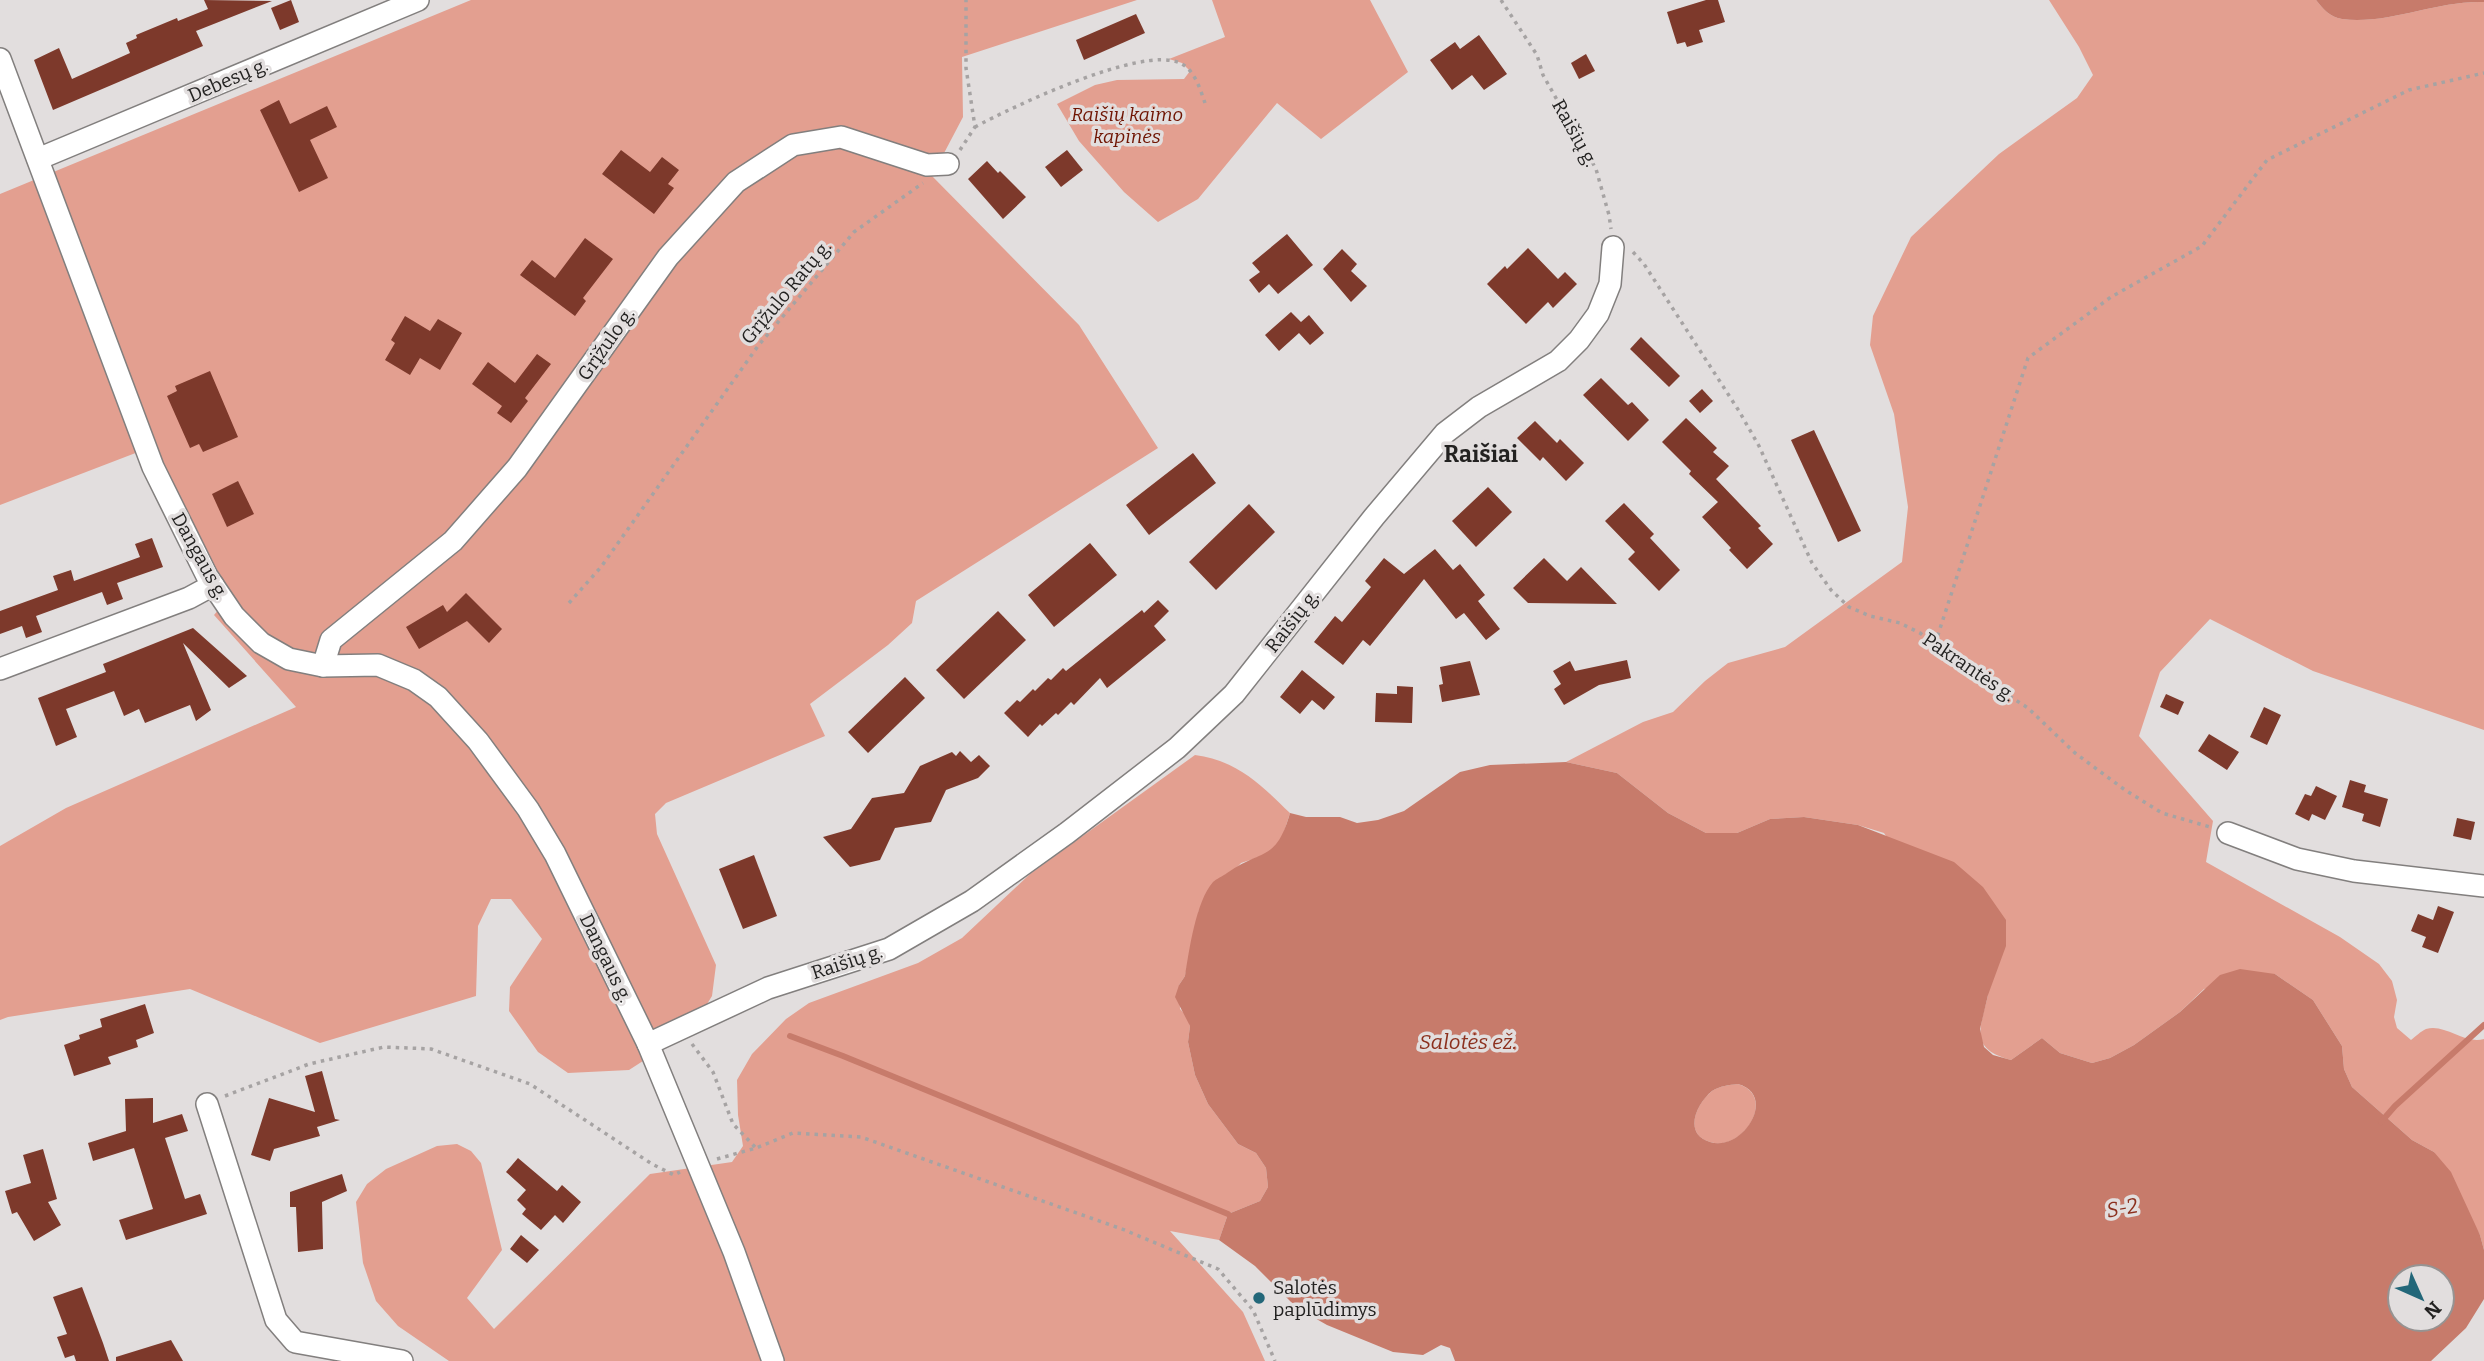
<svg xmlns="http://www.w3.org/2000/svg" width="2484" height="1361" font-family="Bitter,serif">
  <rect width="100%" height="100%" fill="#e2dede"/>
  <g fill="#e39f90">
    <path d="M471 0H1137L962 57 963 117 932 176 1079 325 1158 448 916 601 912 623 888 645 810 704 825 736 666 803 655 814 657 834 716 965 712 996 691 1030 629 1070 568 1073 538 1052 509 1011 510 987 542 939 511 899H491L478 926 476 996 320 1043 190 989 8 1017 0 1020V846L66 808 296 707 214 615 225 602 146 449 0 505V194Z"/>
    <path d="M1212 0H1370L1408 72 1321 139 1277 103 1198 199 1158 222 1124 192 1079 141 1057 104 1095 85 1117 80 1184 79 1190 71 1182 63 1169 59 1225 37Z"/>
    <path d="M2049 0H2316C2323 9 2330 17 2342 19 2389 25 2437 0 2484 2V730L2313 671 2210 619 2160 672 2139 736 2213 821 2206 862 2340 937 2379 964 2392 981 2397 1000 2394 1017 2397 1028 2411 1040C2415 1037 2421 1031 2426 1029 2445 1023 2465 1045 2484 1039V1250L2480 1235 2434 1152 2412 1140 2352 1087 2344 1069 2342 1046 2313 1000 2275 974 2204 989 2180 1012 2134 1045 2110 1058 2092 1063 2060 1053 2042 1038 2011 1060C1969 1049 1980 1029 1988 995L1884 833 1858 825 1804 817 1770 819 1737 833H1706L1668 813 1617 773 1566 762 1643 722 1673 712 1705 681 1728 663 1785 647 1902 562 1908 507 1894 414 1870 345 1873 316 1911 237 1999 154 2077 98 2093 75 2079 47Z"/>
    <path d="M1195 755C1238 761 1260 784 1290 813L1281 841 1265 855 1241 863 1199 910 1185 976 1179 985 1180 1009 1187 1016 1190 1026 1188 1042 1195 1075 1208 1104 1238 1144 1256 1153 1266 1168 1268 1187 1260 1201 1228 1214 1219 1240 1170 1231 1243 1312 1265 1361H449L398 1326 376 1301 363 1263 356 1202 367 1184 386 1169 437 1146 457 1144 471 1151 481 1163 502 1250 467 1298 494 1329 650 1174 732 1162 743 1146 738 1115 737 1080 752 1054 786 1019 809 1003 918 963 962 938 1030 874Z"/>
    <path d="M1738 1084C1778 1096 1743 1153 1710 1142 1683 1134 1696 1104 1712 1091 1720 1086 1729 1085 1738 1084Z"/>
  </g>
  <g fill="#c77b6b" fill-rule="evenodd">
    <path d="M2316 0H2484V2C2437 0 2389 25 2342 19 2330 17 2323 9 2316 0Z"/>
    <path d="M1566 762 1617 773 1668 813 1706 833H1737L1770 819 1804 817 1858 825 1954 862 1983 887 2006 920V946L1988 995 1980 1029 1984 1047 1993 1055 2011 1060 2042 1038 2060 1053 2092 1063 2110 1058 2134 1045 2180 1012 2220 975 2240 969 2275 974 2313 1000 2342 1046 2344 1069 2352 1087 2412 1140 2434 1152 2451 1172 2480 1235 2484 1250V1299L2466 1328 2431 1361H1455L1450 1348 1441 1345 1423 1355 1393 1352 1327 1325 1297 1308 1255 1266 1219 1240 1228 1214 1260 1201 1268 1187 1266 1168 1256 1153 1238 1144 1208 1104 1195 1075 1188 1042 1190 1026 1175 997 1179 985 1185 976C1189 951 1196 901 1213 882 1216 879 1223 876 1227 873 1263 848 1276 862 1290 813L1306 817H1340L1357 823 1378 820 1404 811 1460 772 1490 765ZM1738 1084C1778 1095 1743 1152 1710 1142 1683 1134 1696 1104 1712 1091 1720 1086 1729 1085 1738 1084ZM2442 1277V1319H2400V1277Z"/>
  </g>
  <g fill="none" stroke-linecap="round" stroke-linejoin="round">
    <g stroke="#c77b6b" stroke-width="6">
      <path d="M790 1036 843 1056 1228 1214"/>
      <path d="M2381 1122 2395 1106 2484 1025"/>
    </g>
  </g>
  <g fill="#7d392b">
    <path d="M204 0 272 1 196 31 203 46 53 110 34 60 59 48 72 79 130 53 126 43 137 38 136 35 177 18 178 21 208 9Z"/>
    <path d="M291 0 299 22 280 30 271 8Z"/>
    <path d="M1706 0H1718L1725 22 1699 30 1703 42 1687 47 1685 42 1677 44 1667 12Z"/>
    <path d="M1136 14 1145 33 1084 60 1076 40Z"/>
    <path d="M1479 35 1507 74 1484 90 1472 75 1452 90 1430 60 1455 42 1460 49Z"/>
    <path d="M1586 54 1595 71 1579 79 1571 63Z"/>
    <path d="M279 100 290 124 327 106 337 127 310 140 328 178 299 192 260 110Z"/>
    <path d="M621 150 650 172 662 157 679 170 668 184 674 188 654 214 602 174Z"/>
    <path d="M1067 150 1083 170 1061 187 1045 167Z"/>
    <path d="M987 161 998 173 1000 171 1026 197 1003 219 968 179Z"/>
    <path d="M1287 234 1313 265 1278 294 1269 284 1259 293 1249 280 1260 272 1252 263Z"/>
    <path d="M585 238 613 259 583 298 586 301 575 316 520 275 532 260 555 278Z"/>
    <path d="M1528 248 1558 279 1565 272 1577 284 1553 308 1548 302 1526 324 1487 284 1505 266 1507 269Z"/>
    <path d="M1342 249 1357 264 1351 271 1367 286 1351 302 1323 269Z"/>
    <path d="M1291 312 1301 322 1309 315 1324 333 1310 345 1299 333 1279 351 1265 335Z"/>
    <path d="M405 316 430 331 438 319 462 333 440 370 420 358 410 375 385 360 395 343 391 340Z"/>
    <path d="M1641 337 1680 376 1669 387 1630 349Z"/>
    <path d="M537 354 551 364 525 398 528 401 511 423 497 413 502 406 472 384 488 362 515 383Z"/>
    <path d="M210 371 238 437 203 452 199 444 190 448 167 396 177 391 175 386Z"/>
    <path d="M1601 378 1628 405 1632 402 1649 420 1628 441 1583 395Z"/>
    <path d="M1702 389 1713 401 1700 413 1689 401Z"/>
    <path d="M1686 418 1717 448 1713 452 1729 466 1716 479 1761 526 1758 528 1773 544 1747 569 1729 550 1731 548 1702 517 1718 502 1689 474 1691 471 1662 442Z"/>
    <path d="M1535 421 1557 443 1560 439 1584 463 1566 481 1543 457 1540 461 1517 438Z"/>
    <path d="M1814 430 1861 531 1838 542 1791 440Z"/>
    <path d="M1193 453 1216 483 1149 535 1126 505Z"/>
    <path d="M238 481 254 514 227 527 212 494Z"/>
    <path d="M1488 487 1512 512 1476 547 1452 521Z"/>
    <path d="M1624 503 1654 534 1650 538 1680 570 1659 591 1628 559 1635 552 1605 521Z"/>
    <path d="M1249 504 1275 532 1216 590 1189 562Z"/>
    <path d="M152 538 163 567 117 583 123 599 107 605 102 592 36 616 42 632 26 638 22 626 0 634V611L58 590 53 576 71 570 74 581 140 557 135 544Z"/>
    <path d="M1090 543 1117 575 1054 627 1028 595Z"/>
    <path d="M1435 549 1453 570 1460 564 1485 595 1478 601 1500 629 1486 640 1464 613 1456 619 1424 579 1370 646 1363 640 1343 665 1314 642 1335 616 1342 622 1371 587 1365 581 1384 558 1404 574Z"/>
    <path d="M1544 558 1567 581 1581 567 1617 604 1528 603 1513 588Z"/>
    <path d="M466 593 502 629 489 643 467 621 419 649 406 627 443 605 447 612Z"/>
    <path d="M1158 600 1169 611 1154 626 1166 640 1107 688 1100 678 1074 705 1071 702 1058 715 1056 713 1042 726 1040 724 1028 737 1004 713 1017 700 1020 702 1033 689 1035 691 1048 678 1051 680 1063 668 1066 671 1142 610 1144 613Z"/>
    <path d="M998 611 1026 640 964 699 936 670Z"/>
    <path d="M193 628 247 676 229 688 183 643 211 710 196 721 190 705 145 723 139 709 124 716 114 691 66 709 77 737 56 746 38 698 106 672 103 664Z"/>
    <path d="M1627 660 1631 678 1599 685 1564 705 1554 689 1561 684 1553 671 1570 661 1575 671Z"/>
    <path d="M1470 661 1480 695 1442 702 1439 685 1443 684 1440 667Z"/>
    <path d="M1302 670 1335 697 1324 710 1312 700 1300 714 1280 697Z"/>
    <path d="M905 677 925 698 868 753 848 732Z"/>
    <path d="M1397 686 1413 687 1412 723 1375 722 1376 693 1397 694Z"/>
    <path d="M2166 694 2184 702 2178 715 2160 707Z"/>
    <path d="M2264 707 2281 715 2267 745 2250 737Z"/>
    <path d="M2209 734 2239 752 2227 770 2198 751Z"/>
    <path d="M960 751 971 762 979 755 990 766 978 778 946 790 931 822 895 828 880 860 850 867 823 837 851 829 872 798 904 793 920 766 952 752 956 756Z"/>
    <path d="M2350 780 2366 785 2364 792 2388 799 2380 827 2362 821 2364 814 2342 807Z"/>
    <path d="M2316 786 2337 796 2325 820 2312 814 2309 821 2295 814 2305 794 2311 796Z"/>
    <path d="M2457 818 2475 822 2471 840 2453 836Z"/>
    <path d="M754 855 777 916 743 929 719 869Z"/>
    <path d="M2438 906 2454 912 2438 953 2422 947 2426 937 2411 931 2418 914 2433 920Z"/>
    <path d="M145 1004 154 1033 136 1040 138 1047 108 1057 111 1064 74 1076 64 1045 80 1039 79 1035 102 1027 100 1019Z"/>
    <path d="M322 1071 335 1119 340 1120 317 1127 320 1136 274 1149 270 1161 251 1155 269 1098 315 1112 305 1076Z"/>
    <path d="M153 1098V1123L182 1114 188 1131 165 1138 185 1199 200 1194 207 1214 126 1240 119 1220 153 1209 134 1148 93 1161 88 1143 126 1131 125 1099Z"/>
    <path d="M43 1149 57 1199 48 1202 61 1225 34 1241 17 1212 12 1214 5 1191 31 1183 23 1155Z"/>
    <path d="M518 1158 557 1191 562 1185 581 1202 563 1223 555 1215 541 1230 522 1214 526 1209 517 1200 526 1190 506 1172Z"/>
    <path d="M342 1174 347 1191 322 1202 323 1249 298 1252 296 1207H290V1192Z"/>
    <path d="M521 1235 539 1250 527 1263 510 1249Z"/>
    <path d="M82 1287 103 1343 109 1361H76L74 1355 65 1358 57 1337 67 1334 53 1297Z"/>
    <path d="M171 1340 183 1361H116V1357Z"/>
  </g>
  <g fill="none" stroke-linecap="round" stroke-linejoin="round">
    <defs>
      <g id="street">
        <path d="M0 59 153 467 207 576 234 616 261 643 289 659 323 666 378 665 414 680 438 697 478 741 528 809 555 854 648 1044 734 1252 773 1361"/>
        <path d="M38 159 418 0"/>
        <path d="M323 666 331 640 453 541 517 468 668 257 736 182 793 145 841 137 927 165 948 164"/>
        <path d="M0 669 189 598 213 585"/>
        <path d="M2228 833 2297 859 2354 871 2484 886"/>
        <path d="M648 1044 768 988 889 949 972 901 1067 833 1177 748 1234 694 1374 517 1445 433 1479 407 1558 361 1579 340 1598 314 1610 284 1613 247"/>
        <path d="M207 1104 276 1320 295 1342 402 1361"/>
      </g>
    </defs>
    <use href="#street" stroke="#827f7e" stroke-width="24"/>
    <g stroke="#a6a3a3" stroke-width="3.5" stroke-dasharray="3.5 5" stroke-linecap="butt">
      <path d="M1501 0 1537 55 1543 75 1596 169 1609 215 1611 229"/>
      <path d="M975 127C1012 107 1142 45 1180 63 1195 70 1200 89 1205 103"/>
      <path d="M960 150 975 127 966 68V0"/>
      <path d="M1633 252 1644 264 1739 411 1759 446 1812 563 1831 590 1849 607 1870 616 1900 623 1920 633 1961 665 2028 708 2075 753 2125 790 2162 813 2210 827"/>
      <path d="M569 603 601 567 758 346 854 232 923 183"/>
      <path d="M1935 644 2028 358 2111 297 2202 246 2267 160 2409 90 2484 73"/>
      <path d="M692 1044 713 1072 733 1124 756 1148"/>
      <path d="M225 1096 309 1064 384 1047 431 1049 530 1084 652 1164 674 1175 680 1172"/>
      <path d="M717 1159 756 1148 793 1133 861 1137 1122 1229 1218 1269 1253 1310 1275 1361"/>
    </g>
    <use href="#street" stroke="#fff" stroke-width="21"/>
  </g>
  <circle fill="#236779" stroke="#e2dede" stroke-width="2.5" cx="1259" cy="1298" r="7"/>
  <g text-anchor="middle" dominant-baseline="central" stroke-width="7" stroke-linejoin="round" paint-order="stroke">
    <g font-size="19" fill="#232221" stroke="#e2dede">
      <text transform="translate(228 80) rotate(-23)">Debesų g.</text>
      <text transform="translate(1575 133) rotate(61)">Raišių g.</text>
      <text transform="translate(786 292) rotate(-50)">Grįžulo Ratų g.</text>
      <text transform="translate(606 344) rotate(-55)">Grįžulo g.</text>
      <text transform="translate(200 556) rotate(61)">Dangaus g.</text>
      <text transform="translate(1292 621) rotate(-52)">Raišių g.</text>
      <text transform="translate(1969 667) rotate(34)">Pakrantės g.</text>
      <text transform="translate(606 958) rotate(64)">Dangaus g.</text>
      <text transform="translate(847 962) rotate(-18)">Raišių g.</text>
    </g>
    <g font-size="19" font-style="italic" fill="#6f1402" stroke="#e2dede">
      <text x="1127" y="114">Raišių kaimo<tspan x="1127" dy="22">kapinės</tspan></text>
    </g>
    <g font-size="19" fill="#232221" stroke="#e2dede" text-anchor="start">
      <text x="1273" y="1287">Salotės<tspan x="1273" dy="22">paplūdimys</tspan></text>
    </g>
    <g font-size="21" font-style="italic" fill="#8c301e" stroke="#e2dede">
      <text x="1468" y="1042">Salotės ež.</text>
      <text transform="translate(2122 1208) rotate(-10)">S-2</text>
    </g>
    <g font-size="23" font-weight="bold" fill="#232221" stroke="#e2dede">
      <text x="1481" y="454">Raišiai</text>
    </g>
  </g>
  <g transform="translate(2421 1298) rotate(135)"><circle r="33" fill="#e2dede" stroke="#969392" stroke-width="2"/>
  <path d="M0-5L12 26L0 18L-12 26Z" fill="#236779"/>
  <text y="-10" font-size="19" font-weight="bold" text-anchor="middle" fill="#232221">N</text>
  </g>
</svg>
